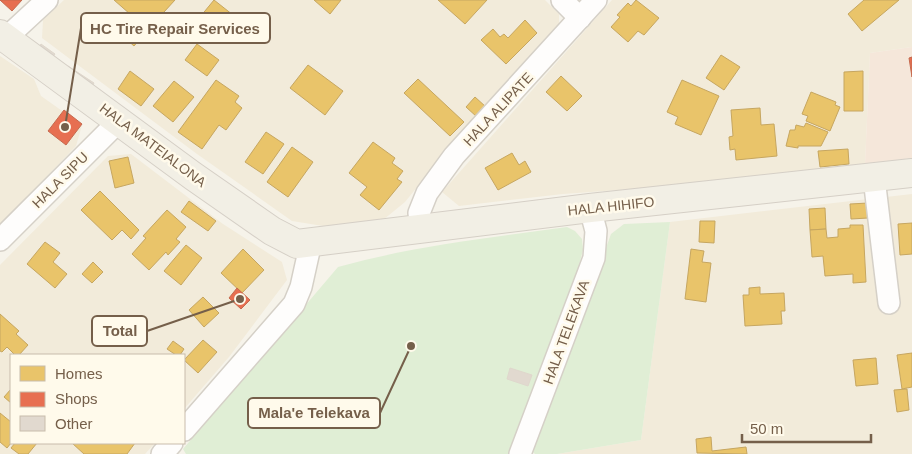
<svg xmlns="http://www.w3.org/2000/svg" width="912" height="454" font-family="Arial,sans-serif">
  <rect width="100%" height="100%" fill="#f6f3ea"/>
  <g fill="#f2ebda">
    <path d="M64 0H545L559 14V25L448 149 405 202 383 220 323 226 292 221 197 154 42 38 43 20Z"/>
    <path d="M612 0H912V47L870 53 865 164 688 185 563 194 459 206 442 192Z"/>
    <path d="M0 56 34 79 41 96 82 125 76 146 0 225Z"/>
    <path d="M131 154 223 224 282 262 287 280 229 357 184 409V355H11V443H155L145 454H0V265L108 156Z"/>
    <path d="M912 194V454H557L641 440 670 222Z"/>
  </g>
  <path fill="#f5e7da" d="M912 47V158L865 164 870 53Z"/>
  <g fill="#e0eed5">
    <path d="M670 222 641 440 557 454H535L533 452 611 234 624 224Z"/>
    <path d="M567 227 575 231 582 239 583 250 571 296 510 454H186L183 449 338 267C413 246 490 238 567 227Z"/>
  </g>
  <g fill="#e9c46a" stroke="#c6a660">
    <path d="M114 0H175L164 12 169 16 158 28 153 24 134 46 116 30 130 14Z"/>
    <path d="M214 0 233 15 220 32 200 17Z"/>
    <path d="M314 0H341L330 14Z"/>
    <path d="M438 0H487L465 24Z"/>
    <path d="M636 0 659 18 644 35 638 31 628 42 611 27 620 17 617 15 628 3 631 6Z"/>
    <path d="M864 0H899L862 31 848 14Z"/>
    <path d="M525 20 537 33 506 64 481 40 493 29 500 37 504 34 508 38Z"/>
    <path d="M197 44 219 60 207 76 185 60Z"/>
    <path d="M721 55 740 67 724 90 706 78Z"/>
    <path d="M308 65 343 91 325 115 290 88Z"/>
    <path d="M130 71 154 89 141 106 118 89Z"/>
    <path d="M863 71V111H844V72Z"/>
    <path d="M561 76 582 96 567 111 546 92Z"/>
    <path d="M418 79 464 122 450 136 404 93Z"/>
    <path d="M216 80 239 96 235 102 242 108 226 130 219 125 202 149 178 132Z"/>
    <path d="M682 80 719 96 701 135 675 124 678 117 667 112Z"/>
    <path d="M174 81 194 97 173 122 153 106Z"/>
    <path d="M811 92 836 102 835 105 840 107 830 131 806 121 808 116 802 114Z"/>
    <path d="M475 97 486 107 477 117 466 107Z"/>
    <path d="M760 108 761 125 774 124 777 156 736 160 735 149 730 150 729 137 733 136 731 110Z"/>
    <path d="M806 123 828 132 821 146H798V148L786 146 790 130H795L796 125 804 127Z"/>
    <path d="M266 132 284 144 263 174 245 162Z"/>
    <path d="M373 142 395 158 392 163 403 171 397 179 402 182 379 210 360 195 367 187 349 173Z"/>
    <path d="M292 147 313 162 288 197 267 182Z"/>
    <path d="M848 149 849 164 820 167 818 151Z"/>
    <path d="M512 153 519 165 525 161 531 172 498 190 485 168Z"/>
    <path d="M128 157 134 183 115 188 109 161Z"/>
    <path d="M100 191 139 230 131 239 122 230 112 240 81 210Z"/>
    <path d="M189 201 216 221 208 231 181 212Z"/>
    <path d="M868 203V218L851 219 850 204Z"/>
    <path d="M825 208 826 229 810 230 809 209Z"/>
    <path d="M167 210 186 227 176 239 180 242 168 255 166 252 149 270 132 254 146 238 143 236Z"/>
    <path d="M700 221H715L714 243 699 242Z"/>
    <path d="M912 223V254L900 255 898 224Z"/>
    <path d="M850 225H863L866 282 853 283V274L825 276 823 256 812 257 810 230 826 229 827 238 838 237V229L850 228Z"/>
    <path d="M45 242 60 253 53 262 67 274 55 288 27 264Z"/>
    <path d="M186 245 202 258 181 285 164 271Z"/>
    <path d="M243 249 264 270 242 293 221 273Z"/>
    <path d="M691 249 704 251 702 262 711 263 706 302 685 299Z"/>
    <path d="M93 262 103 272 92 283 82 274Z"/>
    <path d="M760 287V294L784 293 785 311H781L782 324 745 326 743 295H749V288Z"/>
    <path d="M203 297 219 313 204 327 189 310Z"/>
    <path d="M0 314 19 331 16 334 28 345 19 355H15L7 347 2 352 0 351Z"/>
    <path d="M203 340 217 352 198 373 184 360Z"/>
    <path d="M173 341 184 349 180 355H176L167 349Z"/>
    <path d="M912 353V387L902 389 897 355Z"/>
    <path d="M876 358 878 384 856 386 853 360Z"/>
    <path d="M11 389V403L4 397Z"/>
    <path d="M907 389 909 410 897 412 894 390Z"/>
    <path d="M0 413 11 422V443L7 448 0 442Z"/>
    <path d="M711 437 712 451 746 447 747 454 697 453 696 439Z"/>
    <path d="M15 443H37L28 454H19L11 448Z"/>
    <path d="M72 443H135L127 454H84Z"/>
  </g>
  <g fill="#e76f51" stroke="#c56a4f">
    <path d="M0 0H22L12 11Z"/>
    <path d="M912 57V77L909 58Z"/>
    <path d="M64 110 82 124 66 145 48 131Z"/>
    <path d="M237 288 250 300 241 309 229 298Z"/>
  </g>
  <g fill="#e1d9cf" stroke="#dfd7cc">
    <path d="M41 44 55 54 50 61 36 51Z"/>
    <path d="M68 66 94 83 90 90 64 73Z"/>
    <path d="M510 368 532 375 528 386 507 379Z"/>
  </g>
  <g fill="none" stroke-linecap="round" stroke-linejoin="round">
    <defs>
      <g id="minor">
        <path d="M562 0 580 18"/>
        <path d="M6 38 47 0"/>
        <path d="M874 178 889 303"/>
        <path d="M421 227 419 213 427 193 454 156 596 0"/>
        <path d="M0 240 120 120"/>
        <path d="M184 430 294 304 301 287 311 242"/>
        <path d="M162 454 172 443"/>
        <path d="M520 454 594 258 596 231 590 208"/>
      </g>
      <path id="major" d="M0 34 193 176 272 231 297 244 590 208 912 173"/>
    </defs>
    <use href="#minor" stroke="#d5d0c7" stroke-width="24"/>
    <use href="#major" stroke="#d5cfc6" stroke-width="30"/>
    <use href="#minor" stroke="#fefdfc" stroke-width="21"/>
    <use href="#major" stroke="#f2efe5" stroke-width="28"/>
  </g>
  <g text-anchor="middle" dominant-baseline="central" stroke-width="5" stroke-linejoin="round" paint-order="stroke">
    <g font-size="14" fill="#755f4a" stroke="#fffaeb">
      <text transform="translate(498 109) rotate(-47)">HALA ALIPATE</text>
      <text transform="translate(153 145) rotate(37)">HALA MATEIALONA</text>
      <text transform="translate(60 180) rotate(-45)">HALA SIPU</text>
      <text transform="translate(611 206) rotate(-6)">HALA HIHIFO</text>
      <text transform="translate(566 332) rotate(-70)">HALA TELEKAVA</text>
    </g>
  </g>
  <path fill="none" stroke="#755f4a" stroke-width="2" d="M65 127L81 28M240 299L147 331M411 346L380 413"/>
  <g fill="#755f4a" stroke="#fffaeb" stroke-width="2">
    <circle cx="65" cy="127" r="5"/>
    <circle cx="240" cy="299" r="5"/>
    <circle cx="411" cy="346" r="5"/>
  </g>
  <g fill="#fffaeb" stroke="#755f4a" stroke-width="2">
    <rect x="81" y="13" width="189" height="30" rx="5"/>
    <rect x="92" y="316" width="55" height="30" rx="5"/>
    <rect x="248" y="398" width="132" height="30" rx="5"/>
  </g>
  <g font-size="15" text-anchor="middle" font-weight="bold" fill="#755f4a">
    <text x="175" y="34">HC Tire Repair Services</text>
    <text x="120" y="336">Total</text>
    <text x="314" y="418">Mala'e Telekava</text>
  </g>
  <rect x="10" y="354" width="175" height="90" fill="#fffaeb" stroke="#c8bcab"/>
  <rect x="20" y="366" width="25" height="15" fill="#e9c46a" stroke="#c8bcab"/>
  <text x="55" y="379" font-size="15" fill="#755f4a">Homes</text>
  <rect x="20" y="392" width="25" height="15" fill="#e76f51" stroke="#c8bcab"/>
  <text x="55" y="404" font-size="15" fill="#755f4a">Shops</text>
  <rect x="20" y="416" width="25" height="15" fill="#e1d9cf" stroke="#c8bcab"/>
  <text x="55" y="429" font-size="15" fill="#755f4a">Other</text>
  <path d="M742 434v8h129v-8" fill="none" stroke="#755f4a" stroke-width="2.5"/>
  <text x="750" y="434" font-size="15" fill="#755f4a" stroke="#fffaeb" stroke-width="4" paint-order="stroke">50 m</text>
</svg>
